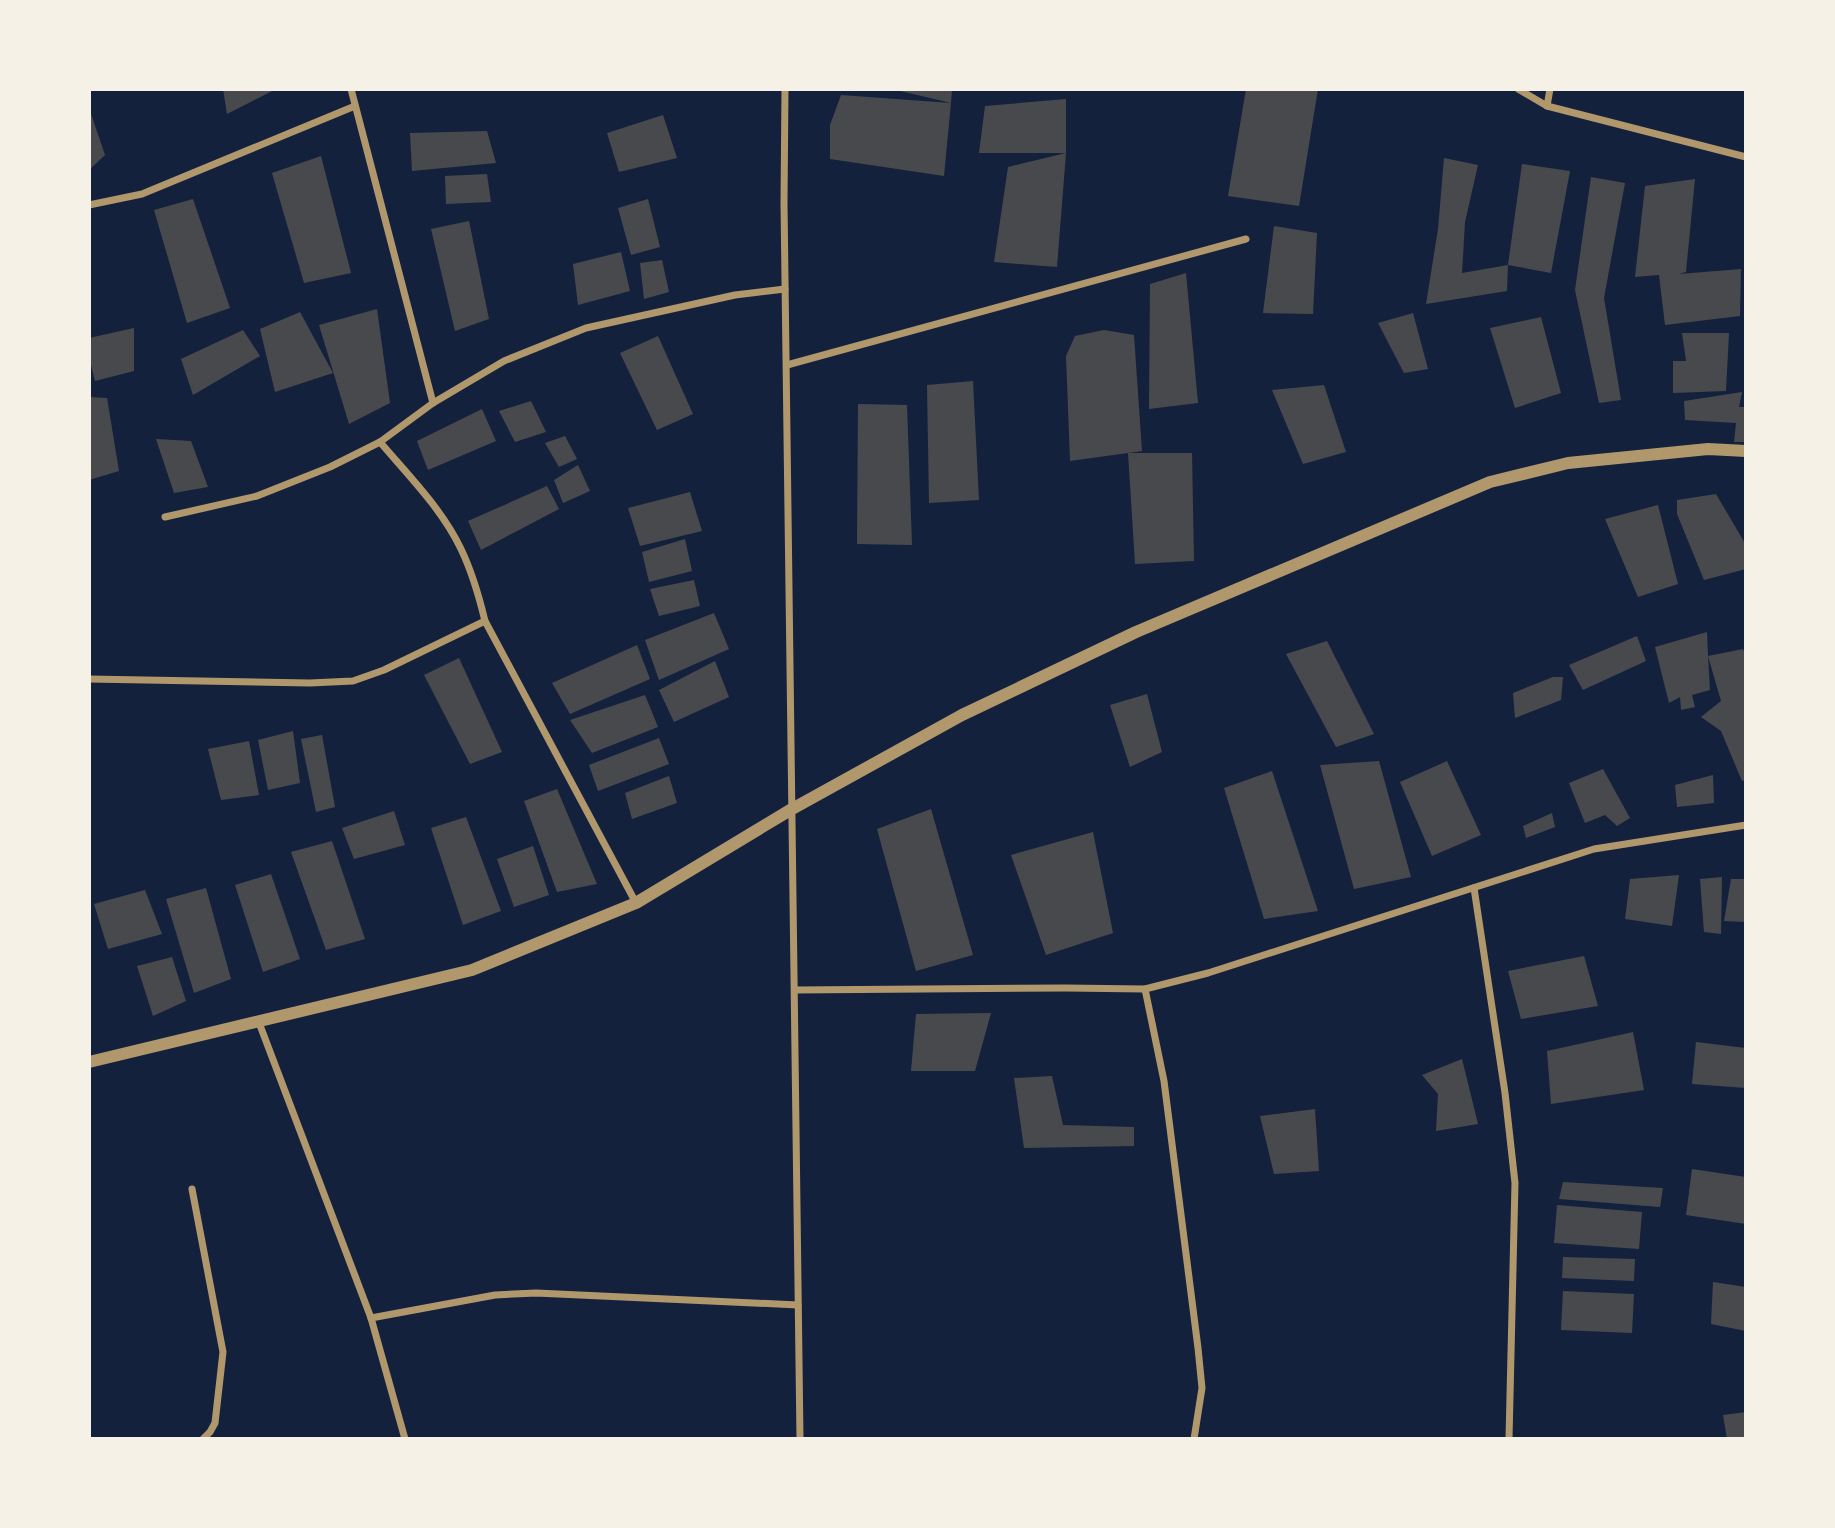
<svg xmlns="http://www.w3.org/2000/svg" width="1835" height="1528" font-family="'Source Sans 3',sans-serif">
  <rect width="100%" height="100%" fill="#14213d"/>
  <g fill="#48494c">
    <path d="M223 89H276L227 114Z"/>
    <path d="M892 89H952L951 103 944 176 830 159V125L841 95 951 103Z"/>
    <path d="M1246 89H1318L1299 206 1228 196Z"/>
    <path d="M1066 99V153H979L985 106Z"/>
    <path d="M89 108 105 155 89 170Z"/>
    <path d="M663 115 677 158 619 172 607 133Z"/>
    <path d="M487 131 496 163 412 171 410 133Z"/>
    <path d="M1066 153 1057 267 994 262 1008 167Z"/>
    <path d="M321 156 351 273 304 283 272 173Z"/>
    <path d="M1444 158 1478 165 1465 222 1462 273 1508 265 1507 291 1426 304 1438 229Z"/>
    <path d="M1522 164 1570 171 1551 273 1508 265Z"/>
    <path d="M487 174 491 202 446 204 445 176Z"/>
    <path d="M1591 177 1625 183 1604 298 1621 400 1599 403 1575 290Z"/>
    <path d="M1695 179 1686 272 1679 274 1741 269 1740 316 1665 325 1659 275 1635 277 1645 186Z"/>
    <path d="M193 199 230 308 187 323 154 210Z"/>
    <path d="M648 199 660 247 631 255 618 208Z"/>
    <path d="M469 221 489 319 455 331 431 229Z"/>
    <path d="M1274 226 1317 233 1313 314 1263 313Z"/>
    <path d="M621 252 630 291 578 305 573 264Z"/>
    <path d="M662 260 669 292 644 299 640 263Z"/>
    <path d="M1186 273 1198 403 1149 409 1150 284Z"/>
    <path d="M377 309 390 403 349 424 319 325Z"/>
    <path d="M300 312 333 373 275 392 260 329Z"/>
    <path d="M1413 313 1428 369 1404 373 1378 323Z"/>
    <path d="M1541 317 1561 393 1515 408 1490 328Z"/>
    <path d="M134 328V371L95 381 89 357V338Z"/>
    <path d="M243 330 260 356 193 395 181 359Z"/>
    <path d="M1104 330 1134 335 1142 451 1128 453H1192L1194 561 1135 564 1128 453 1070 461 1066 356 1075 336Z"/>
    <path d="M1682 333H1729L1726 391 1673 393V361H1686Z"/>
    <path d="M658 336 693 414 657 430 620 353Z"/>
    <path d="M973 381 979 500 929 503 927 385Z"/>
    <path d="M1324 385 1346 452 1303 464 1272 390Z"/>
    <path d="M1742 392 1739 407H1746V442H1734L1736 423 1685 420 1684 401Z"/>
    <path d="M89 397 107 398 119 471 89 480Z"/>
    <path d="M531 401 546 432 515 442 499 411Z"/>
    <path d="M858 404 907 405 912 545 857 544Z"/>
    <path d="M482 409 496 441 428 470 417 441Z"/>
    <path d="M565 436 577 459 559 467 545 443Z"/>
    <path d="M156 439 191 441 208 487 174 493Z"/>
    <path d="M578 465 590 491 563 503 554 480Z"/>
    <path d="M547 486 559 509 481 550 468 521Z"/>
    <path d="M690 492 702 531 640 546 628 508Z"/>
    <path d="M1716 494 1746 545V569L1704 580 1677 514V500Z"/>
    <path d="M1658 505 1678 584 1638 597 1605 519Z"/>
    <path d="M685 539 692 571 649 582 642 552Z"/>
    <path d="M694 580 700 606 659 616 650 589Z"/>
    <path d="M714 613 729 649 659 680 645 640Z"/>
    <path d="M1707 632 1708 656 1743 649 1746 657V780L1742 781 1721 731 1701 717 1721 701 1708 656 1710 690 1692 695 1695 707 1681 710 1680 697 1669 703 1655 647Z"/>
    <path d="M1637 636 1646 661 1583 690 1569 665Z"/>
    <path d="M1327 641 1374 734 1336 747 1286 654Z"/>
    <path d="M637 645 650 679 570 714 552 683Z"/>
    <path d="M459 658 502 752 470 764 424 675Z"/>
    <path d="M715 661 729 697 674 722 659 690Z"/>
    <path d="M1553 677H1563L1561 700 1515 718 1513 693Z"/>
    <path d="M1147 694 1162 752 1130 767 1110 705Z"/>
    <path d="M645 695 658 727 592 753 570 720Z"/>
    <path d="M293 731 300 783 268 790 258 740Z"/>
    <path d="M322 735 335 807 316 812 301 739Z"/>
    <path d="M659 738 669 764 598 791 589 765Z"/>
    <path d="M249 741 259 795 221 800 208 749Z"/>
    <path d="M1379 761 1411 877 1354 889 1320 765Z"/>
    <path d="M1447 761 1481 835 1432 856 1400 782Z"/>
    <path d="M1603 769 1630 818 1617 826 1605 815 1585 823 1569 783Z"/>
    <path d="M1272 771 1318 911 1264 919 1224 788Z"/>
    <path d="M1713 775 1714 803 1677 807 1675 785Z"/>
    <path d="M669 776 677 803 632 819 625 793Z"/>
    <path d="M557 789 597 884 557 892 524 801Z"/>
    <path d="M931 809 973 955 916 971 877 829Z"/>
    <path d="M394 811 405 845 354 859 342 828Z"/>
    <path d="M1552 813 1555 827 1526 838 1523 826Z"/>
    <path d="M466 817 501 911 463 925 431 828Z"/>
    <path d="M1093 832 1113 933 1046 955 1011 855Z"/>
    <path d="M332 841 365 939 326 950 291 852Z"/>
    <path d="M533 846 549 895 514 907 497 859Z"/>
    <path d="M271 874 300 959 263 972 235 885Z"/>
    <path d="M1679 875 1672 926 1625 919 1630 879Z"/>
    <path d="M1722 877 1721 934 1704 932 1700 879Z"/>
    <path d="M1731 879H1746V922L1724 921Z"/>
    <path d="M206 888 231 979 194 993 166 899Z"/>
    <path d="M145 890 162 934 108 949 94 904Z"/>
    <path d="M1584 956 1598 1006 1521 1019 1508 971Z"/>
    <path d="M172 957 186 1001 153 1016 137 966Z"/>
    <path d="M991 1013 975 1071H911L916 1014Z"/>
    <path d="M1633 1032 1644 1090 1551 1104 1547 1051Z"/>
    <path d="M1696 1042 1746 1048V1088L1692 1084Z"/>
    <path d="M1462 1059 1478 1124 1436 1131 1438 1094 1422 1075Z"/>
    <path d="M1052 1076 1063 1125 1134 1127V1146L1024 1148 1014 1078Z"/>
    <path d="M1315 1109 1319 1171 1274 1174 1260 1116Z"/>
    <path d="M1692 1169 1746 1177V1224L1686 1215Z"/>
    <path d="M1563 1182 1663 1188 1660 1207 1559 1199Z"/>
    <path d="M1557 1205 1642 1212 1639 1249 1554 1243Z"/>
    <path d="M1563 1257 1635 1259 1634 1281 1562 1278Z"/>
    <path d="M1713 1282 1746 1287V1331L1711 1324Z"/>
    <path d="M1563 1291 1634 1294 1632 1333 1561 1330Z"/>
    <path d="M1746 1412V1439H1727L1723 1415Z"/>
  </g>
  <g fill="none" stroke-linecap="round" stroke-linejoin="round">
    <g stroke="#b1986c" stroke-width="7">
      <path d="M351 89 433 403"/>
      <path d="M785 89 784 203 800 1439"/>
      <path d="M1518 89 1547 106 1746 157"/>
      <path d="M1547 106 1550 89"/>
      <path d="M89 205 142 194 355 106"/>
      <path d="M787 365 1246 239"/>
      <path d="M380 442C408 475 442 509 461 549 472 572 479 596 485 621L636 903"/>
      <path d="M165 517 257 496 330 467 380 442 433 403 504 361 586 328 735 295 785 289"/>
      <path d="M89 679 310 683 353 681 384 670 485 621"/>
      <path d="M1474 888 1505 1093 1515 1183 1509 1439"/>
      <path d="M1145 989 1164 1081 1198 1348 1202 1388 1194 1439"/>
      <path d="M795 990 1066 988 1145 989 1208 973 1594 849 1746 825"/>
      <path d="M258 1020 371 1318 405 1439"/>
      <path d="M192 1189 223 1352 215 1423 210 1432 203 1439"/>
      <path d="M371 1318 495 1295 536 1293 798 1305"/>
    </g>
    <path stroke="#b1986c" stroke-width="12" d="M89 1062 472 970 636 903 792 809 962 715 1136 632 1490 482 1568 463 1708 449 1746 451"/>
  </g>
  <rect width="1835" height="1528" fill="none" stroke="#f6f1e7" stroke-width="182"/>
</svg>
